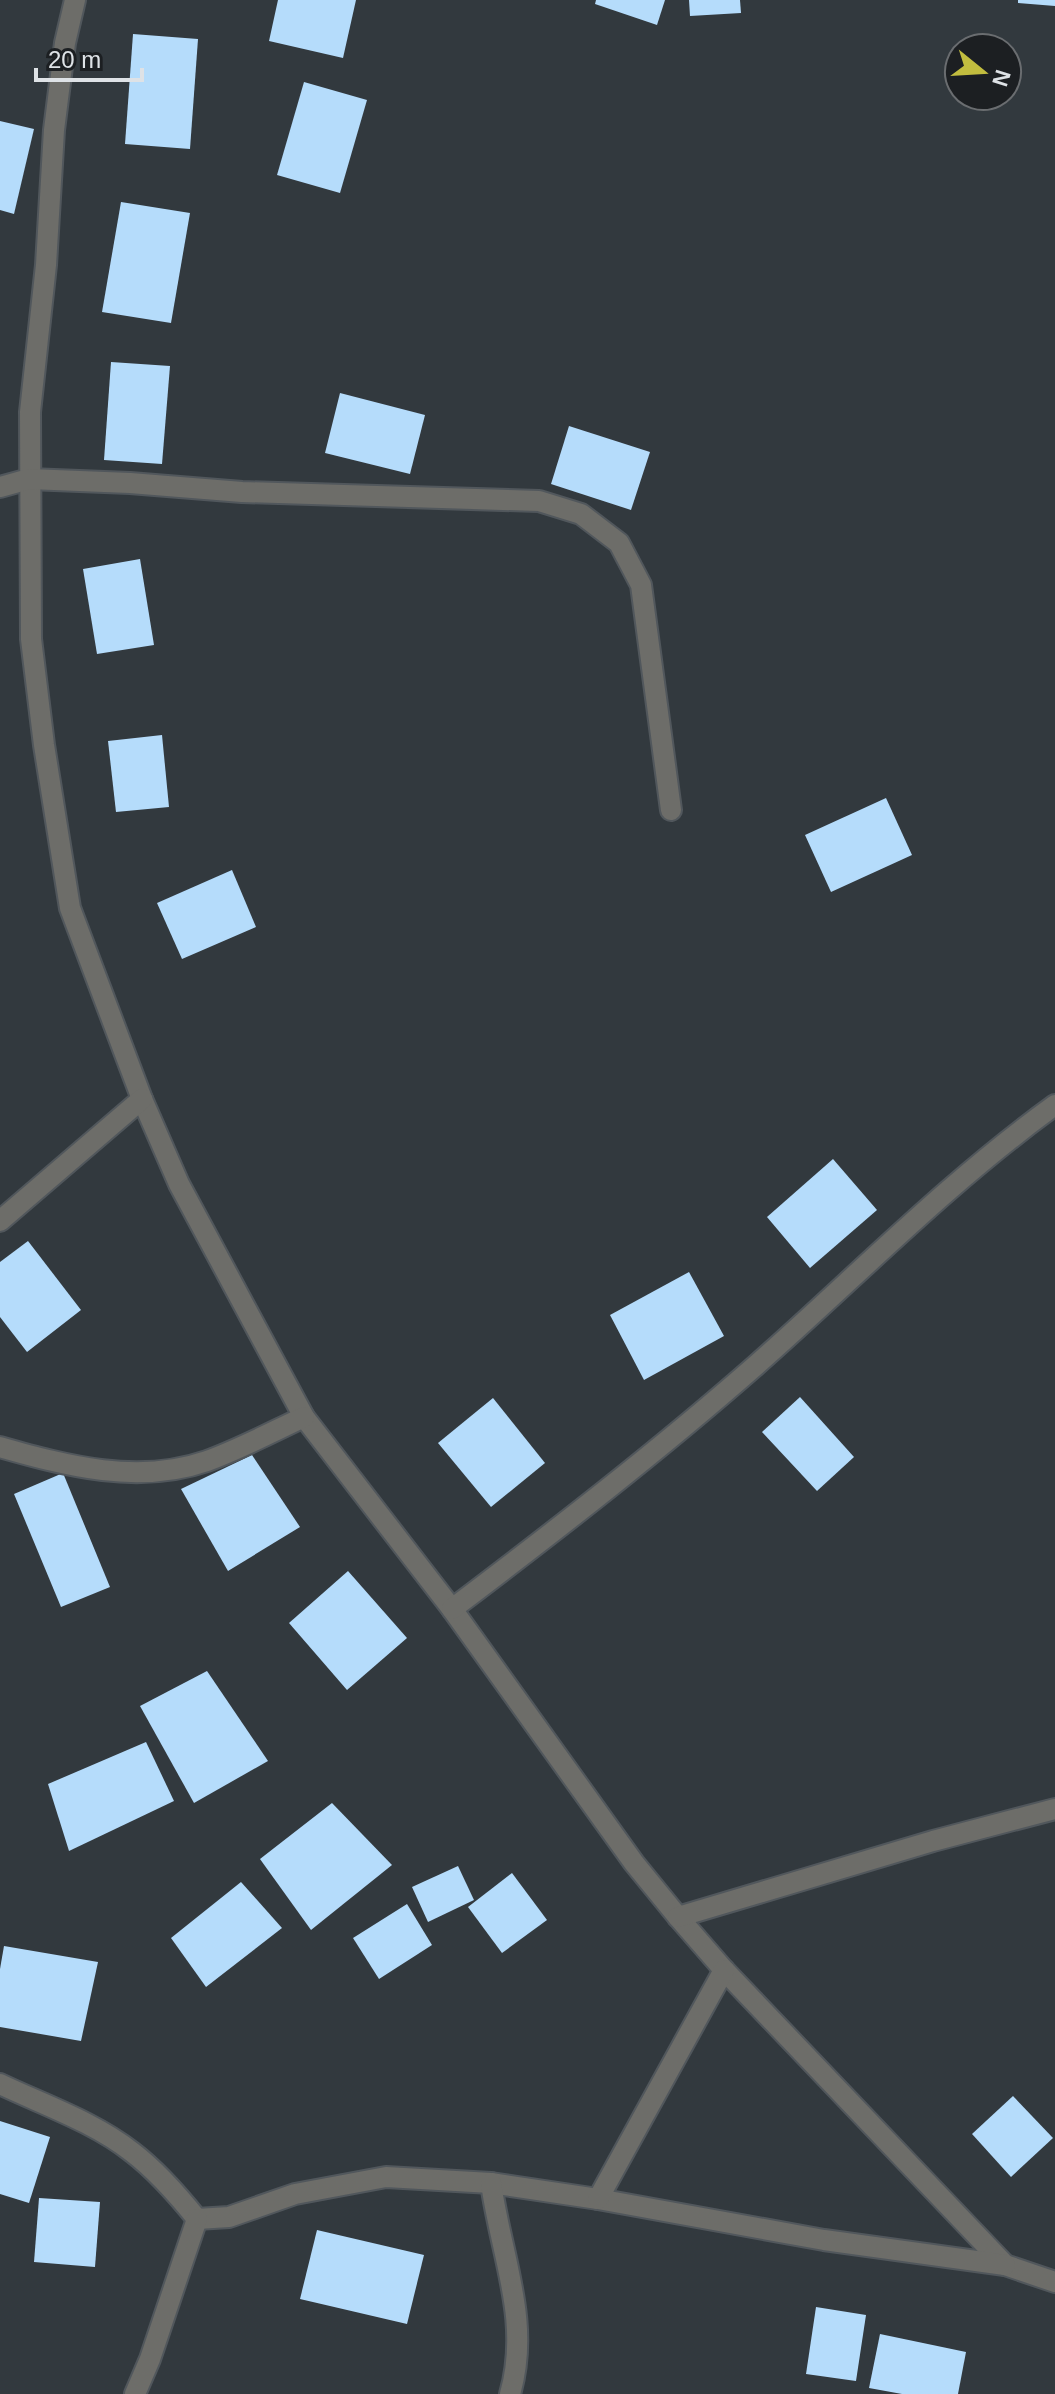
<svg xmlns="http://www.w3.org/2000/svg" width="1055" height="2394" font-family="Helvetica,sans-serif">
  <rect width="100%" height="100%" fill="#32393e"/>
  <g fill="#b5dcfb">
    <path d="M278 0H356L343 58 269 41Z"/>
    <path d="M596 0H665L657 25 595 4Z"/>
    <path d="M689 0H740L741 13 690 16Z"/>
    <path d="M1018 0H1055V6L1018 3Z"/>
    <path d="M133 34 198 39 190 149 125 144Z"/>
    <path d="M304 82 367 100 340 193 277 175Z"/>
    <path d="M0 121 34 129 14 214 0 210Z"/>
    <path d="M121 202 190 213 171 323 102 312Z"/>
    <path d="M111 362 170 366 162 464 104 460Z"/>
    <path d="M340 393 425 415 410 474 325 453Z"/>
    <path d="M569 426 650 452 631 510 551 484Z"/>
    <path d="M140 559 154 645 97 654 83 569Z"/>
    <path d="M162 735 169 807 116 812 108 741Z"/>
    <path d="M886 798 912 855 831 892 805 835Z"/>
    <path d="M232 870 256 927 182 959 157 903Z"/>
    <path d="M833 1159 877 1210 810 1268 767 1217Z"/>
    <path d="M28 1241 81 1310 27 1352 0 1317V1262Z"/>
    <path d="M689 1272 724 1336 644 1380 610 1315Z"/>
    <path d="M800 1397 854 1457 817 1491 762 1432Z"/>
    <path d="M493 1398 545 1463 491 1507 438 1443Z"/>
    <path d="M252 1455 300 1527 228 1571 181 1489Z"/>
    <path d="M63 1473 110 1587 61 1607 14 1494Z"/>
    <path d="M348 1571 407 1638 347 1690 289 1623Z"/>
    <path d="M207 1671 268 1761 194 1803 140 1706Z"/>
    <path d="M146 1742 174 1801 69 1851 48 1784Z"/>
    <path d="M332 1803 392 1865 311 1930 260 1859Z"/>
    <path d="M458 1866 474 1900 428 1922 412 1887Z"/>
    <path d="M512 1873 547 1920 502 1953 468 1907Z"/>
    <path d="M241 1882 282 1928 206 1987 171 1938Z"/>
    <path d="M407 1904 432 1945 379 1979 353 1938Z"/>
    <path d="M4 1946 98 1962 81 2041 0 2027V1969Z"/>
    <path d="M1013 2096 1053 2138 1011 2177 972 2134Z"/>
    <path d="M0 2121 50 2137 29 2203 0 2194Z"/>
    <path d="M39 2198 100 2202 95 2267 34 2262Z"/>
    <path d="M317 2230 424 2255 407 2324 300 2299Z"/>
    <path d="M816 2307 866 2315 856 2381 806 2374Z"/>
    <path d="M880 2334 966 2352 958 2394H902L869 2388Z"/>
  </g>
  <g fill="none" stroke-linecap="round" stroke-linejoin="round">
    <defs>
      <g id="minor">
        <path d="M75 0 65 43 54 130 46 265 30 412 31 639 44 745 70 908 142 1099 179 1184 304 1417 452 1609 634 1863 678 1917 724 1970 1005 2265 1055 2282"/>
        <path d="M0 487 29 479 130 483 242 492 539 501 581 514 619 543 641 585 671 810"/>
        <path d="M0 1221 142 1099"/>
        <path d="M0 1447C67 1466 138 1485 207 1461 240 1449 272 1432 304 1417"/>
        <path d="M452 1609C555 1531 657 1452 754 1367 854 1279 947 1183 1055 1105"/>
        <path d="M678 1917 933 1841 1055 1809"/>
        <path d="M0 2084C44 2105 94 2122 132 2152 157 2171 177 2194 197 2219L229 2217 295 2194 386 2177 491 2183 598 2199 824 2240 1005 2265"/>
        <path d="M491 2183C501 2256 531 2321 510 2394"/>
        <path d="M598 2199 724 1970"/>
        <path d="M135 2394 150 2359 197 2219"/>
      </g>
    </defs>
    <use href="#minor" stroke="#51575c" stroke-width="24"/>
    <use href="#minor" stroke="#6d6d69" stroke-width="20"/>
  </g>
  <g transform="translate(983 72) rotate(108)"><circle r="38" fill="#1c1f22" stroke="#6a6d70" stroke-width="2"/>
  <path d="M0-6L14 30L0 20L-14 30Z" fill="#c2bd3f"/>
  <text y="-12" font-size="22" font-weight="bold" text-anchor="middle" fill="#dee2e6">N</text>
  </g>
  <path d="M36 68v12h106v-12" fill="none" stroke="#dee2e6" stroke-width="4"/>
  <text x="48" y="68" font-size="24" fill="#dee2e6" stroke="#1c1f22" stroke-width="6" paint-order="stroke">20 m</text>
</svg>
